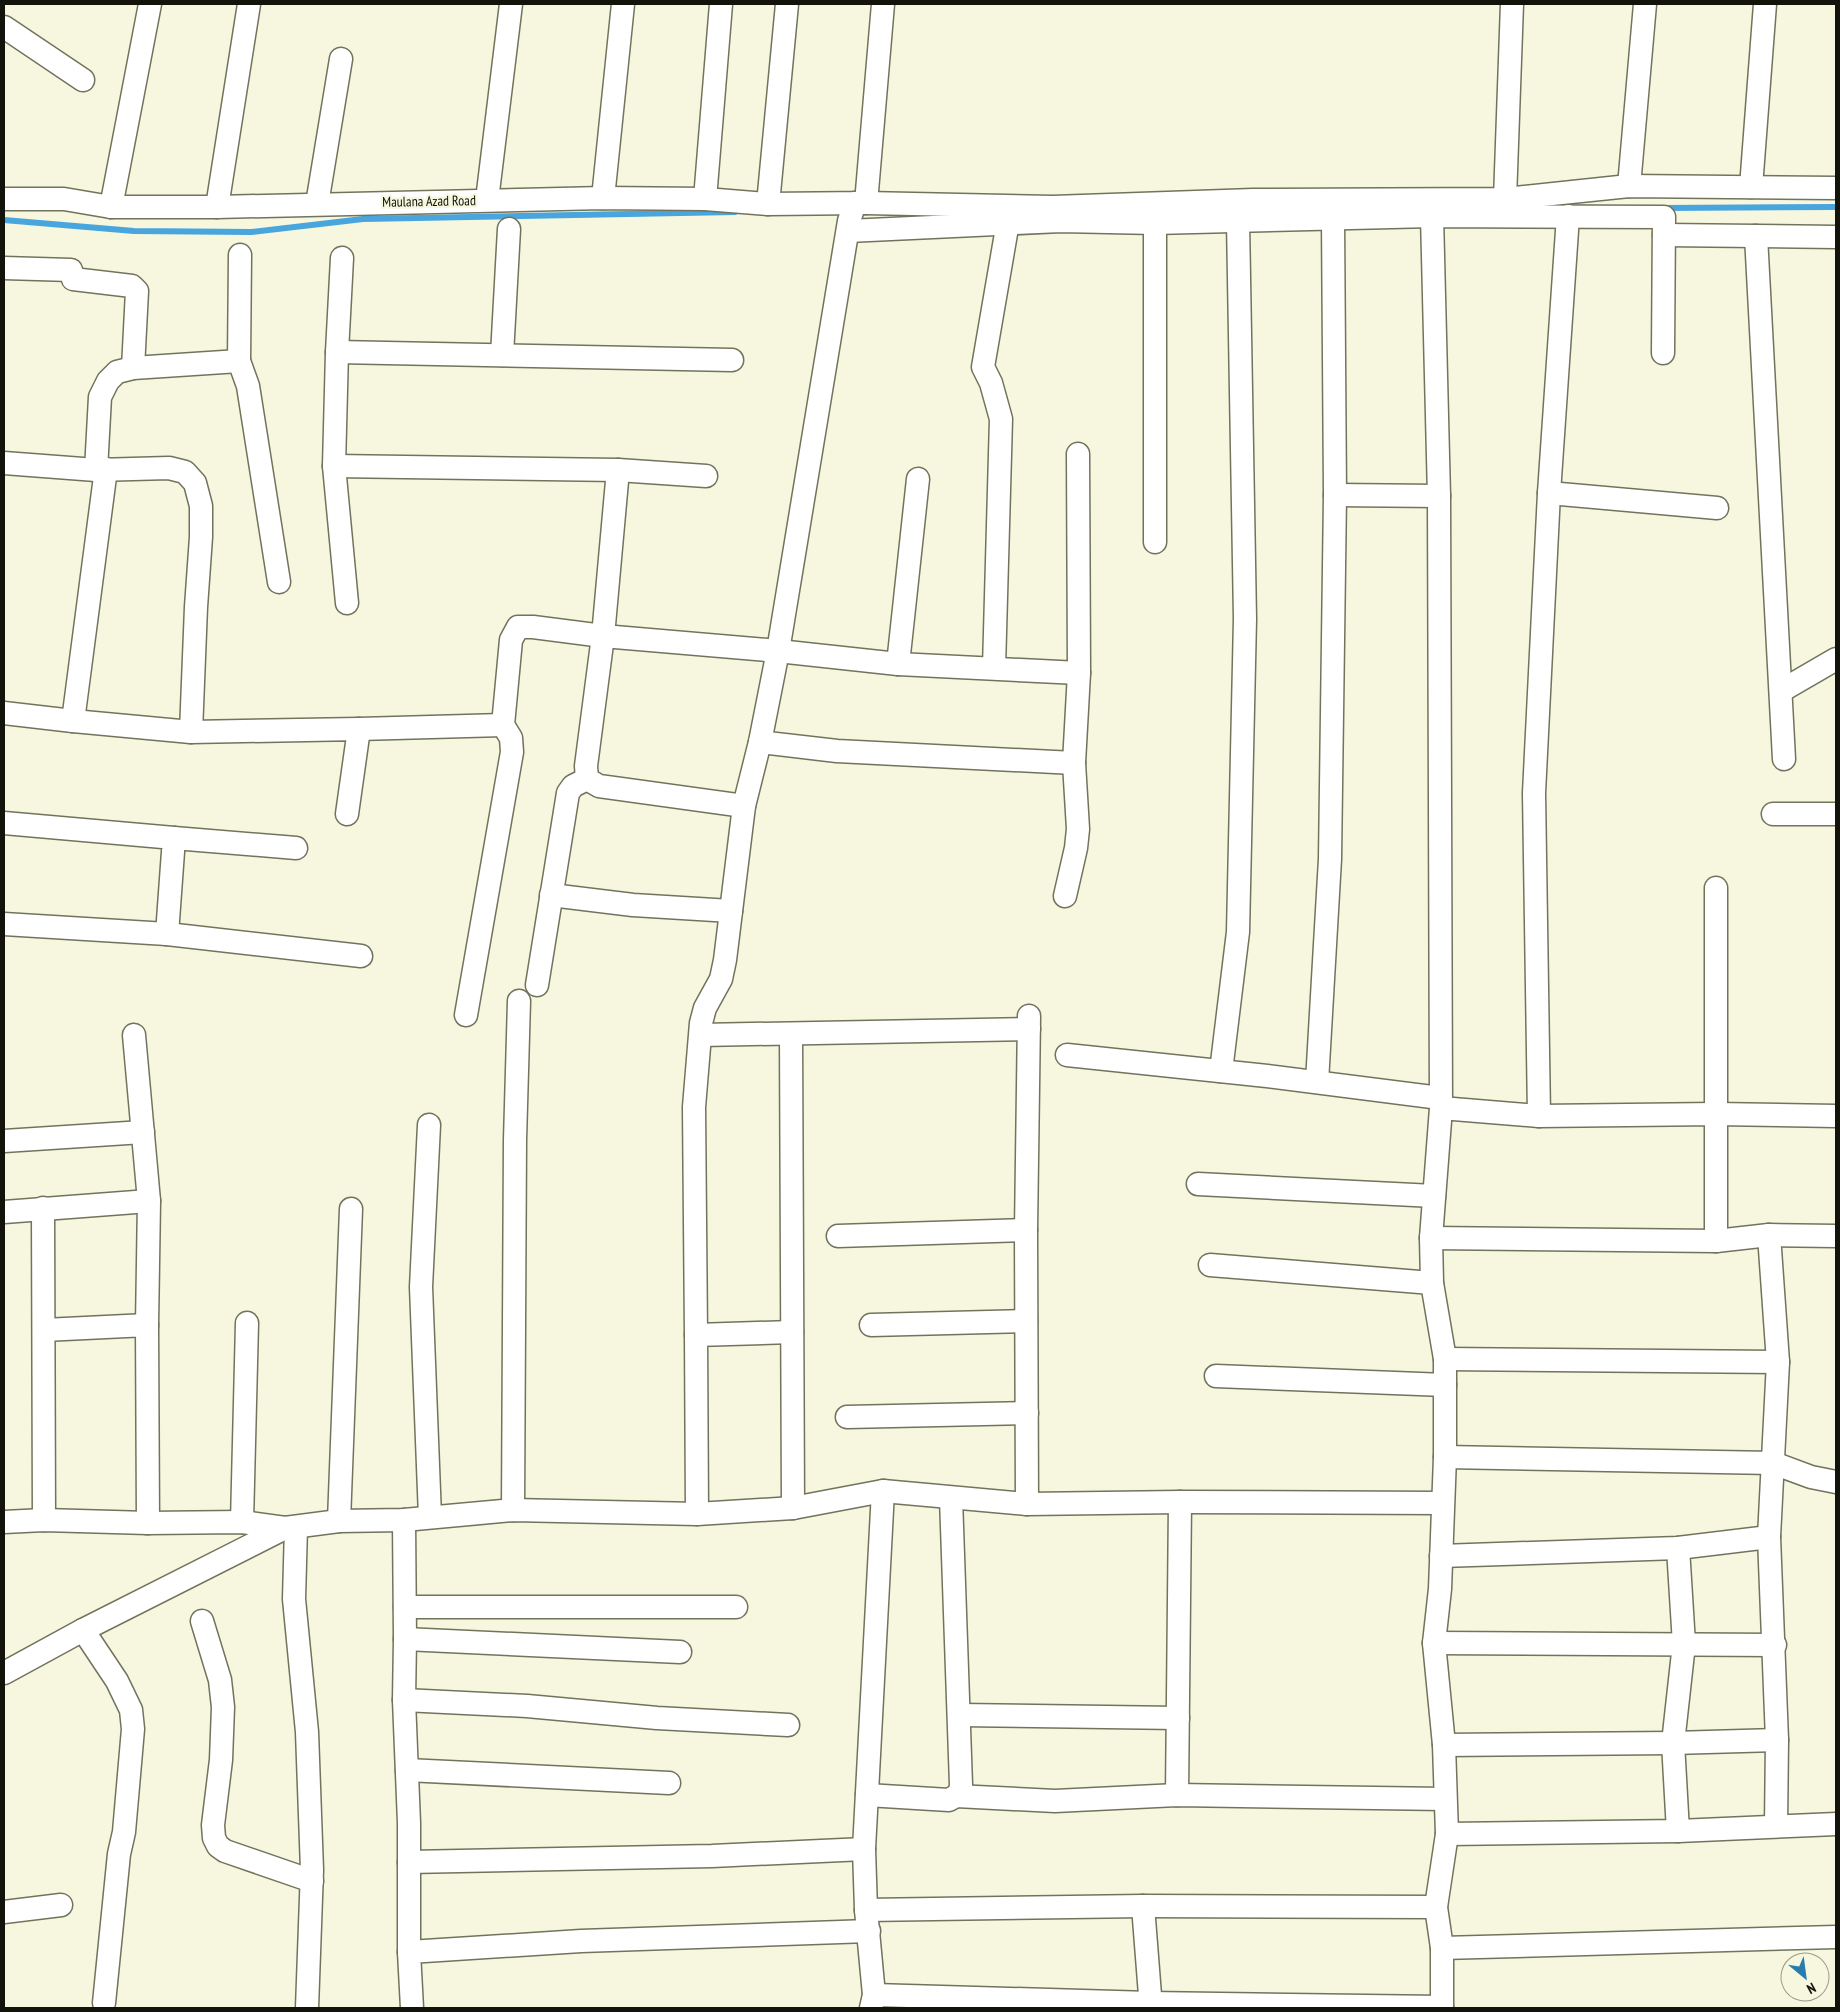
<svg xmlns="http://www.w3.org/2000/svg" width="1840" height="2012" font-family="'PT Sans Narrow',sans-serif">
  <rect width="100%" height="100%" fill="#f6f7de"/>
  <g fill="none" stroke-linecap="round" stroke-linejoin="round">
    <g stroke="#49a5dd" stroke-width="6">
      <path d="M1663 208 1836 207"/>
      <path d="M4 220 134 231 251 232 363 219 735 212"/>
    </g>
    <defs>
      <g id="minor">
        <path d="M4 27 83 80"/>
        <path d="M1629 186 1645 4"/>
        <path d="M1751 187 1765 4"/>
        <path d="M603 198 623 4"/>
        <path d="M4 199H64L111 207H217L603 198 705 199 768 204 866 203 883 4"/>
        <path d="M705 199 721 4"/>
        <path d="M1505 199 1512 4"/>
        <path d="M487 200 511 4"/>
        <path d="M866 203 1053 207 1253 200 1505 199 1629 186 1836 188"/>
        <path d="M317 204 341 59"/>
        <path d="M768 204 787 4"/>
        <path d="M111 207 150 4"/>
        <path d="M217 207 249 4"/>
        <path d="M1432 216 1439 496 1441 1108 1431 1238 1432 1283 1445 1359V1457L1440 1589 1434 1643 1444 1745 1447 1834 1436 1907 1442 1948V2008"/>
        <path d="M1155 223V542"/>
        <path d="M848 231 1061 221 1155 223 1432 216 1664 217 1663 353"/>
        <path d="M1664 235 1836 237"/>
        <path d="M1756 236 1784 759"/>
        <path d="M240 255 239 361 248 386 279 582"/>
        <path d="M342 258 337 352 334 466 347 603"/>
        <path d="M4 268 71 270 73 279 132 286 137 291 133 368"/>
        <path d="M337 352 732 360"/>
        <path d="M502 355 509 229"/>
        <path d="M4 463 96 470 169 468 185 472 195 483 201 506V537L196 607 191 732 73 721 4 713"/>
        <path d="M334 466 618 470 706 476"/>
        <path d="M96 470 100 397 108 381 117 372 133 368 239 361"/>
        <path d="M618 470 603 636 586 766 587 779 599 786 744 806"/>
        <path d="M1549 493 1717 508"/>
        <path d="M1335 495 1439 496"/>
        <path d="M898 664 918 479"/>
        <path d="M994 668 1001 419 991 383 983 367 1008 222"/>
        <path d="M1781 691 1836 659"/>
        <path d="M73 721 106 469"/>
        <path d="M359 729 503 725"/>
        <path d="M191 732 359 729 347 814"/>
        <path d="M760 742 837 751 1074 763 1079 673"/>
        <path d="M1773 814H1836"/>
        <path d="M4 823 174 838 167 934"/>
        <path d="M174 838 296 848"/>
        <path d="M551 895 633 905 731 911"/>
        <path d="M1065 896 1076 848 1078 829 1074 763"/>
        <path d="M4 924 167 934 361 956"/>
        <path d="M537 985 568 793 573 786 587 779"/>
        <path d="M466 1015 512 752 511 738 503 725 511 640 518 627H533L603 636 778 651 898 664 1079 673 1078 454"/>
        <path d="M1029 1016 1026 1230 1027 1504 1180 1502 1442 1503"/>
        <path d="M791 1034 793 1508"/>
        <path d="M134 1035 149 1201 147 1325"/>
        <path d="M701 1035 1029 1029"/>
        <path d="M1067 1055 1267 1076 1440 1098"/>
        <path d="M1221 1071 1238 932 1245 619 1238 221"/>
        <path d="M1317 1082 1330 859 1335 495 1333 219"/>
        <path d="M1441 1108 1539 1116 1716 1114 1836 1116"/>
        <path d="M1539 1116 1534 793 1549 493 1568 216"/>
        <path d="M429 1125 421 1287 430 1517"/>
        <path d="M4 1141 143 1132"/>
        <path d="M1198 1184 1434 1196"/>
        <path d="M43 1208 44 1520"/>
        <path d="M4 1212 149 1201"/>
        <path d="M1769 1235 1778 1362 1769 1537 1777 1740 1776 1826"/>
        <path d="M838 1236 1026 1230"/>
        <path d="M1431 1238 1716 1241 1769 1235 1836 1236"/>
        <path d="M1716 1241V888"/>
        <path d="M1210 1265 1432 1283"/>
        <path d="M871 1325 1026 1321"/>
        <path d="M44 1330 147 1325 148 1523"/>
        <path d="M696 1335 694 1107 701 1023 705 1008 721 979 725 960 744 806 760 742 778 651 849 221 855 203"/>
        <path d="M1445 1359 1778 1362"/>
        <path d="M1216 1376 1445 1385"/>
        <path d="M847 1417 1027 1413"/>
        <path d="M1445 1457 1773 1463 1811 1477 1836 1482"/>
        <path d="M513 1510 515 1140 519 1001"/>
        <path d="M697 1514 696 1335 792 1332"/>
        <path d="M404 1520 405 1639 404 1700 409 1823V1952"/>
        <path d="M339 1521 351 1209"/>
        <path d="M4 1522 44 1520 148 1523 242 1522 285 1528 339 1521 404 1520 513 1510 697 1514 793 1508 883 1491 1027 1504"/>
        <path d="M242 1522 247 1323"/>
        <path d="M296 1527 294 1599 307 1732 312 1870 307 2008"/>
        <path d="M1678 1548 1684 1644 1673 1743 1678 1831"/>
        <path d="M1441 1556 1678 1548 1769 1537"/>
        <path d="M405 1607H736"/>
        <path d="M202 1621 220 1680 223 1707 221 1760 213 1825 214 1838 218 1846 225 1851 312 1881"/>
        <path d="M83 1630 117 1681 131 1710 133 1729 124 1832 119 1854 104 2003"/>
        <path d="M405 1639 680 1652"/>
        <path d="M1434 1643 1775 1645"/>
        <path d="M4 1673 83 1630 285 1528"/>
        <path d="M404 1700 527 1706 657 1718 788 1725"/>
        <path d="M959 1715 1178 1718"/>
        <path d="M1444 1745 1673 1743 1777 1740"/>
        <path d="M407 1770 669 1783"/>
        <path d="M867 1795 949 1800 956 1796 960 1791 961 1785 951 1498"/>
        <path d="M1177 1795 1180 1502"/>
        <path d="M956 1796 1055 1801 1177 1795 1445 1799"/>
        <path d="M1447 1834 1678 1831 1836 1824"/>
        <path d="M409 1862 712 1856 864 1849"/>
        <path d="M1143 1906 1151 2008"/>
        <path d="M866 1910 1143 1906 1436 1907"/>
        <path d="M4 1912 61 1905"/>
        <path d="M1442 1948 1836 1937"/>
        <path d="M874 1995 1150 2003 1442 2007"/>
        <path d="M412 2008 409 1952 581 1941 869 1931"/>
        <path d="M871 2008 874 1995 866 1910 864 1849 883 1491"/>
      </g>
    </defs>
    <use href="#minor" stroke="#72735d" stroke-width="25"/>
    <use href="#minor" stroke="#fff" stroke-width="22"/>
  </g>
  <g text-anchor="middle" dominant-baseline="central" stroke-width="4.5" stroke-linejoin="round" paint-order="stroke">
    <g font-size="14" fill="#12130a" stroke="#f6f7de">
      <text transform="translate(429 201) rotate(-1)">Maulana Azad Road</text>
    </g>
  </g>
  <rect width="1840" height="2012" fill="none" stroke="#12130a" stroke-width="10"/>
  <g transform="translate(1805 1977) rotate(151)"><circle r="24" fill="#f6f7de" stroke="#9b9c89"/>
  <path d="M0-4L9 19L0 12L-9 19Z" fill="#287dad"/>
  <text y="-8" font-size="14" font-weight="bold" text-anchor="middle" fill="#12130a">N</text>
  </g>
</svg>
